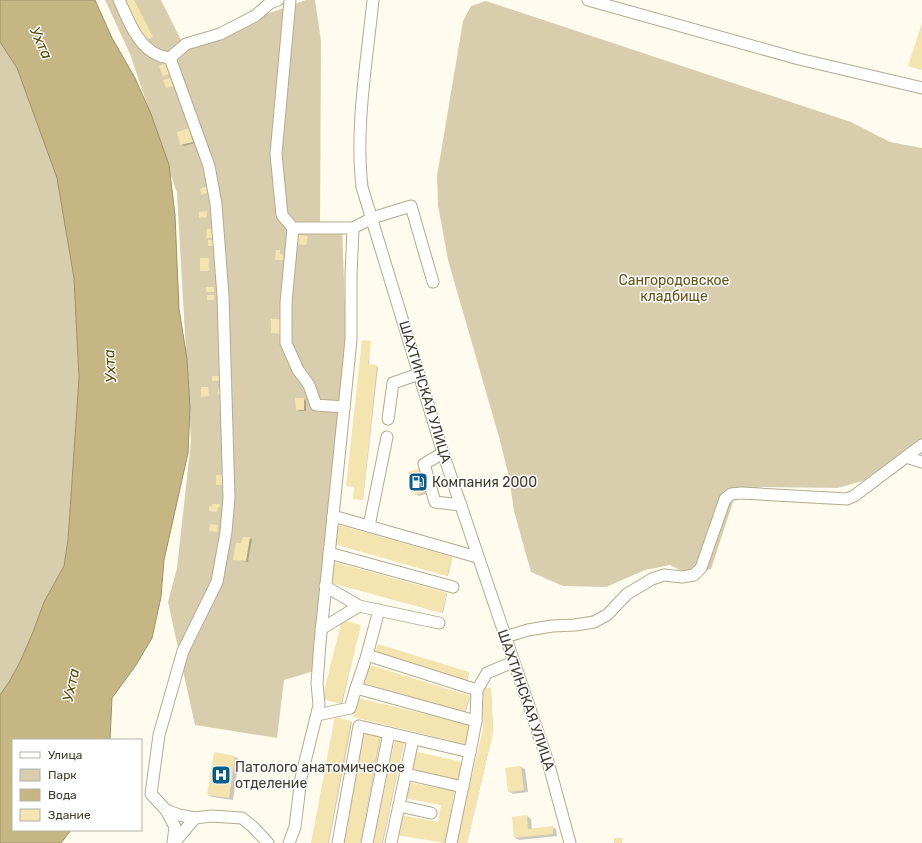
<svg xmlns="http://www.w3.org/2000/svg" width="922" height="843" font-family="Rubik,sans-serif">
  <rect width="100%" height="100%" fill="#fffbef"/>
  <g fill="#d8ceae">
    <path d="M105 0H161L183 44 306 0H315L321 41 320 226H342L346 337 314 671 284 680 277 738 195 725 168 602 177 568 191 441 177 193 130 54Z"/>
    <path d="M486 1 851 122 890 142 922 148V439L909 448 880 476 838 488 761 487 736 493 711 569 688 574 670 565 645 570 606 587 563 586 531 572 514 511 509 477 499 437 448 260 438 205 437 176 463 21 471 6Z"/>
    <path d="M0 42 17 68 57 178 74 278 79 378 68 540 64 566 44 602 33 632 20 662 9 682 0 695Z"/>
  </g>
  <path fill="#c6b683" stroke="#9d916a" d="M0 0H95L112 38 135 78 151 114 169 165 175 215 179 309 187 359 190 408 188 453 164 560 161 597 152 638 136 665 112 698 110 740H13V830H71L61 843H0V695L9 682 20 662 33 632 44 602 64 566 68 540 79 378 74 278 57 178 17 68 0 42Z"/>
  <g fill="#0003">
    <path d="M189 130 192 131 195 143 184 146 181 144Z"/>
    <path d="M370 342 369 365 378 367 363 500 354 498Z"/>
    <path d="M304 399 306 401V411H299L297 409Z"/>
    <path d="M423 471 430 493 419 496 416 494Z"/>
    <path d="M340 527 452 558 448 576 336 544Z"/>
    <path d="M244 538 252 539 248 562 234 559Z"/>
    <path d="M335 563 447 594 443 613 330 582Z"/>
    <path d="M360 626 342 704 324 699Z"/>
    <path d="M378 646 469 673 467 681 377 653Z"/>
    <path d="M362 681 469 697 470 698 465 714Z"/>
    <path d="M491 689 493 732 467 843H457L484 729Z"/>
    <path d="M335 719 352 722 329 843H312Z"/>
    <path d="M364 734 381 737 360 843H343Z"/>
    <path d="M396 740 404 742 383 843H374Z"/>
    <path d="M215 754 235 757 239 759 233 800 212 797 208 795Z"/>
    <path d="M521 767 525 769 528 792 513 794 509 791Z"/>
    <path d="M454 792 445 843 399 834 439 824 442 805 406 798Z"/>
    <path d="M527 816 531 819 532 829 552 827 556 829 557 836 519 840 515 838Z"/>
  </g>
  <g fill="#f4e4af">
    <path d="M123 0H134L153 37 145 41Z"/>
    <path d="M922 23V70L908 66Z"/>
    <path d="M167 63 171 73 163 76 159 66Z"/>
    <path d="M170 78 173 86 166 88 163 80Z"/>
    <path d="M189 128 193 142 180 145 177 132Z"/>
    <path d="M208 186 210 191 202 195 200 189Z"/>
    <path d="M207 211V217L199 218V212Z"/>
    <path d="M207 229H215V238H206Z"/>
    <path d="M299 235 308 236 306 245 298 244Z"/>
    <rect x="208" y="240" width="5" height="6"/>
    <path d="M276 250H280V254H283V260H275Z"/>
    <rect x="200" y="258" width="9" height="13"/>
    <rect x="206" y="287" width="8" height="5"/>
    <rect x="207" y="295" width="7" height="5"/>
    <path d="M271 319H283L282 334 271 333Z"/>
    <path d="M362 340 371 341 368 364 377 365 363 500 353 499 354 487 346 486Z"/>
    <rect x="212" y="376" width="12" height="5"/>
    <path d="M201 387H208L209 396 201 397Z"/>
    <path d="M218 388H224V394L218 395Z"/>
    <path d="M295 398H304V410H296Z"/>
    <path d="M421 468 428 491 415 495 408 472Z"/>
    <rect x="216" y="475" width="6" height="10"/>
    <path d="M212 504H220V507H218L217 512 209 511V506H212Z"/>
    <path d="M210 524 218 525 217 532 209 531Z"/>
    <path d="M339 525 452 557 447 576 334 544Z"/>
    <path d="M243 537H250L246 561 233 560 236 543H241Z"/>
    <path d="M334 562 447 593 442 613 328 582Z"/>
    <path d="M342 620 361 625 341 704 322 699Z"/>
    <path d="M378 644 469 672 466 681 375 653Z"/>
    <path d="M367 664 470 696 464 714 361 682Z"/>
    <path d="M482 688H491L493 732 467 843H456L483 729Z"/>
    <path d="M358 698 470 725 465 744 353 717Z"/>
    <path d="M335 717 351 721 328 843H311Z"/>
    <path d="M363 732 380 736 360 843H342Z"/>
    <path d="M395 739 404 741 382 843H373Z"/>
    <path d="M414 751 462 762 458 780 410 769Z"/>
    <path d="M214 752 235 756 229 798 207 795Z"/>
    <path d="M521 766 524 790 508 792 505 768Z"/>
    <path d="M407 782 454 791 445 843 397 835 400 815 438 822 441 805 404 798Z"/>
    <path d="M527 815 528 829 553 826V834L514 838 512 817Z"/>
    <path d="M614 838H623L622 843H614Z"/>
  </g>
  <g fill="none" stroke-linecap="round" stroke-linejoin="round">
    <defs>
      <g id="minor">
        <path d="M119 0C128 19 137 46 158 55 162 57 166 57 170 58L209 166 216 204 223 296 229 498 226 532 217 582 183 651 159 735 151 794 166 810 179 815 195 818 211 816 242 818 252 826 268 843"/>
        <path d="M290 0 276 154 282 215 293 228H353"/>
        <path d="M373 0C367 61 355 126 362 187L443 453 548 762 570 843"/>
        <path d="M588 0 799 59 922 88"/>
        <path d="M170 58 186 44 220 34 255 16 270 3 278 0"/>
        <path d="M293 228 286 303V343L298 370 309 385 316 405 344 407"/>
        <path d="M388 419 393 383 419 374"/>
        <path d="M443 453 424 464 435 502 461 505"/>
        <path d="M906 457 922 462"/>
        <path d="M333 516 477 557"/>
        <path d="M369 526 387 437"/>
        <path d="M329 553 453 587"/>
        <path d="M325 586 359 606 439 623"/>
        <path d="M379 610 367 655 477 690 487 673 513 662"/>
        <path d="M321 629 359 606"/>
        <path d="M505 637 528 630 552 626 575 625 594 622 607 615 627 594 652 579 664 575 682 577 694 575 701 568 725 499 731 494 742 493 847 499 854 496 922 445"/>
        <path d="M367 655 356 688 476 721 477 690"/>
        <path d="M317 715 350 708 356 688"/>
        <path d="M406 774 463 787"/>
        <path d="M399 806 431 813"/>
        <path d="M166 810 175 827 173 843"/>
        <path d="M174 843 195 818"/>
        <path d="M289 843 295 827 301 778 319 705 317 683 320 643 351 340V276L353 228 372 218 411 206 433 282"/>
        <path d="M338 843 359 726 470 752 476 721"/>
        <path d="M367 843 389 733"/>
        <path d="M391 843 413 739"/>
        <path d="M451 843 470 752"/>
      </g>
    </defs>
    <use href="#minor" stroke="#b4ab8e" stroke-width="13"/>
    <use href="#minor" stroke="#fff" stroke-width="11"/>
  </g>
  <defs>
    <symbol id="fuel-square" viewBox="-11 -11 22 22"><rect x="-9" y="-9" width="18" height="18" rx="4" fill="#045b8d" stroke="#fff"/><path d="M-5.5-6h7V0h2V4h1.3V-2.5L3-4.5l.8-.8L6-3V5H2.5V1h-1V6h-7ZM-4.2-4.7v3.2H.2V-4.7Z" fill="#fff"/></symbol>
    <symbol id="hospital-square" viewBox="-11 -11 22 22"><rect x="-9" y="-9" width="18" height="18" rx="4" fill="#045b8d" stroke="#fff"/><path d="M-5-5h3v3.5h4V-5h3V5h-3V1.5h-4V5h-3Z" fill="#fff"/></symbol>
  </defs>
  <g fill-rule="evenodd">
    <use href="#fuel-square" x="407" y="471" width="22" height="22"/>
    <use href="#hospital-square" x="210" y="764" width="22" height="22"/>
  </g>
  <g text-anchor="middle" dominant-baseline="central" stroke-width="3" stroke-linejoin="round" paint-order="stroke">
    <g font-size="14" fill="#635316" stroke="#fff">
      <text x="674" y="280">Сангородовское<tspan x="674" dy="16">кладбище</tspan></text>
    </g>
    <g font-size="14" fill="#3e3b2e" stroke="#fff">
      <text transform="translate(425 392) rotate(73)">ШАХТИНСКАЯ УЛИЦА</text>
      <text transform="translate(526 700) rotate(71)">ШАХТИНСКАЯ УЛИЦА</text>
    </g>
    <g font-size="14" fill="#3e3b2e" stroke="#fff" text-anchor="start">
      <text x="432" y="482">Компания 2000</text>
      <text x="235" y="767">Патолого анатомическое<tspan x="235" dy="16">отделение</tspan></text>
    </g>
    <g font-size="15" font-style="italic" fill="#5a4909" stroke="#fff">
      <text transform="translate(41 43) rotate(65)">Ухта</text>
      <text transform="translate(110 366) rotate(-94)">Ухта</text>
      <text transform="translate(71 685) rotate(-78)">Ухта</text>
    </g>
  </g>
  <rect x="12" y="739" width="130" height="92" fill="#ffffff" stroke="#b2b1ab"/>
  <rect x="20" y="752" width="20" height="6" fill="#ffffff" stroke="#b2b1ab"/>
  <text x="48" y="759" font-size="12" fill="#3e3b2e">Улица</text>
  <rect x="20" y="769" width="20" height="12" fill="#d8ceae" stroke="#b2b1ab"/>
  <text x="48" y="779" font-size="12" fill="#3e3b2e">Парк</text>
  <rect x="20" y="789" width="20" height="12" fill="#c6b683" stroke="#b2b1ab"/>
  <text x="48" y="799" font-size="12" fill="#3e3b2e">Вода</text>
  <rect x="20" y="809" width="20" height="12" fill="#f4e4af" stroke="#b2b1ab"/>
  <text x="48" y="819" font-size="12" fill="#3e3b2e">Здание</text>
</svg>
